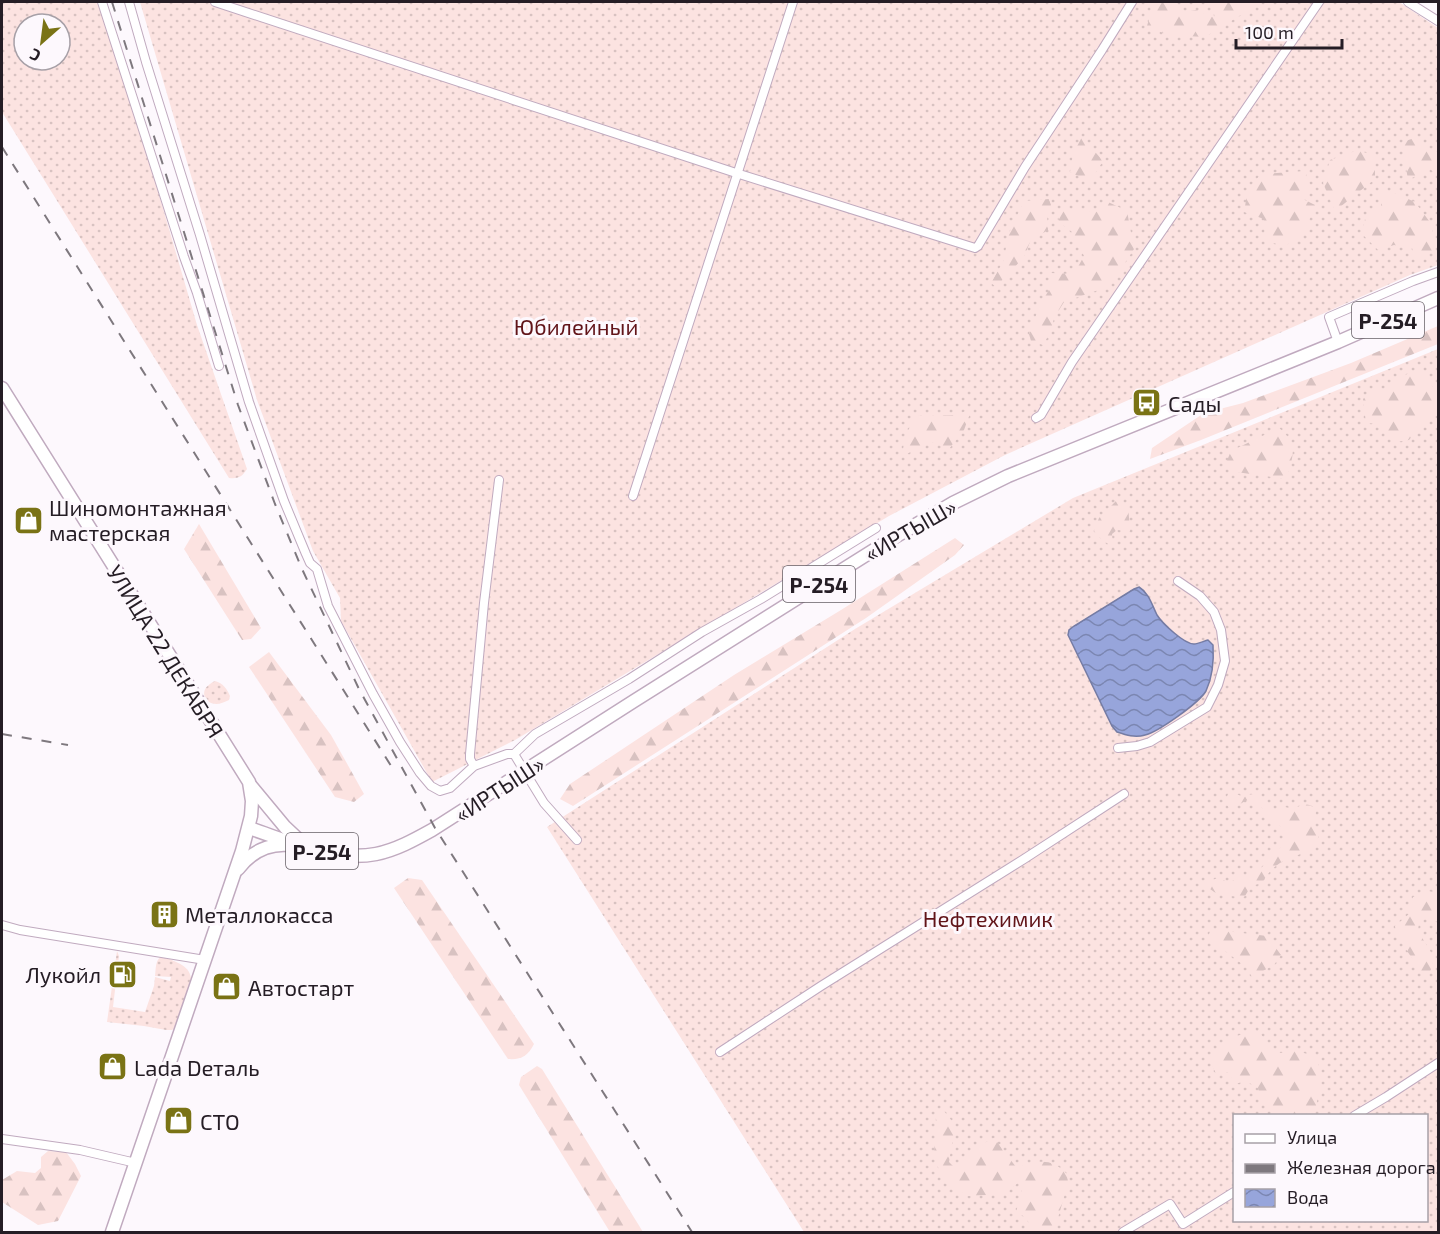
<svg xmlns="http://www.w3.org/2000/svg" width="1440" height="1234" font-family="'Exo 2',sans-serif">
  <defs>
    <pattern id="grass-dots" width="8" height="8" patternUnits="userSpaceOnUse" patternTransform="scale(1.5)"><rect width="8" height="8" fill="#fce3e1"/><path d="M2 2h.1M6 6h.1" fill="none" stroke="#d8c2c1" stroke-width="1.8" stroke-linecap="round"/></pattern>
    <pattern id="forest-firs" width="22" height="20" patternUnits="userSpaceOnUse" patternTransform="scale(1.5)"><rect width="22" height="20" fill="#fce3e1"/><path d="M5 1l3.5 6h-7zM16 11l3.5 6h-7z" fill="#d8c2c1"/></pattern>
    <pattern id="water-waves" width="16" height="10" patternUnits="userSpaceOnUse" patternTransform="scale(1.5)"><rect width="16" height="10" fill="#97a5db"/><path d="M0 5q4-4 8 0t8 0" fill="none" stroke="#7b86b1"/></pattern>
  </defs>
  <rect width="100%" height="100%" fill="#fdf8fd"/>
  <g fill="url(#grass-dots)" fill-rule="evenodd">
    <path d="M2 2H97L125 78 197 325 247 469C242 477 238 479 229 478L2 112ZM24 24H60V60H24Z"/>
    <path d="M140 2H1399L1438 28V265L1410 275 1005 455 889 516 515 740 432 782 341 621 340 598 313 551 257 400Z"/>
    <path d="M1438 349V1232H804L547 827 855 629 1073 498ZM1234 1116H1426V1220H1234Z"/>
    <path d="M215 681C223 683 227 689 230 696L229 700C221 704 215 706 207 701 200 691 207 685 215 681Z"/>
    <path d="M117 951 119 956 113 1007 145 1012 154 986 155 977 170 981 171 977 155 976C156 969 155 958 163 956 174 962 189 964 191 978L175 1028 172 1030H166L144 1026 107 1022Z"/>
  </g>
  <g fill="url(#forest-firs)">
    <path d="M1150 2H1175L1179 13 1196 10 1215 18 1211 2H1262L1205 37 1168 35 1147 26 1151 12Z"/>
    <path d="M1082 137 1103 161 1090 182 1070 172 1073 154Z"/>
    <path d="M1418 137 1428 152H1438V176L1430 169 1408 180 1402 142Z"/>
    <path d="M1358 150 1375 156V179L1335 211 1323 183 1330 160Z"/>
    <path d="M1305 171 1310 185 1303 199 1315 205 1306 228 1285 247 1265 240 1264 219 1244 212 1248 189 1261 174Z"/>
    <path d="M1381 191 1392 192 1415 202 1432 225 1434 250 1416 262 1412 248 1394 245 1378 250 1362 234 1365 219 1381 206Z"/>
    <path d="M1049 199 1051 205 1047 214 1048 230 1040 235 1032 237 1024 257 996 287 991 283 1004 260 1008 235 1024 201Z"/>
    <path d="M1106 201 1127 211 1134 249 1110 286 1064 302 1054 318 1051 331 1043 345 1031 341 1029 334 1040 305 1049 290 1051 273 1074 274 1084 256 1072 232 1059 222 1058 213 1064 208 1096 212Z"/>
    <path d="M1438 326V344L1201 440 1150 459 1152 448 1204 413 1243 403 1351 363Z"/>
    <path d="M1420 371 1438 393V415L1426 419 1409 440 1396 442 1380 424 1366 423 1363 399 1372 390 1385 389 1407 374Z"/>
    <path d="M972 408 964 430 949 449 929 441 902 457 905 435 917 416 957 415Z"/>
    <path d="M1279 428C1300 445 1292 456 1287 479L1236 472 1226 463 1231 451Z"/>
    <path d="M1117 500 1128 505 1130 531 1117 530 1112 534 1113 547 1102 540 1094 531 1099 518Z"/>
    <path d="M199 524 261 628 251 639 242 640 184 549Z"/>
    <path d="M955 538 964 545 955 555 866 618 573 806 560 799 570 784 734 675 841 610Z"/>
    <path d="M269 652 331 735 364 794 354 802 335 797 249 667Z"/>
    <path d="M1231 792 1244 797C1260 788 1262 804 1274 810L1285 807 1293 809C1300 806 1307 801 1314 808 1318 813 1314 816 1313 821 1312 828 1320 831 1318 838 1313 854 1292 855 1280 863 1272 868 1267 875 1262 883L1251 886 1245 896 1242 898C1226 894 1213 897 1203 881 1207 879 1212 881 1217 878 1228 880 1227 887 1237 877 1244 876 1252 873 1259 870 1263 867 1265 863 1268 859 1273 852 1284 848 1286 838 1287 828 1275 823 1269 817 1265 812 1257 799 1248 800 1244 801 1236 807 1232 809L1229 808 1225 801 1228 794Z"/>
    <path d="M408 878 422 880 534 1044C528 1056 521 1060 508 1059L394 888Z"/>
    <path d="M1428 891 1438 893V922L1427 918 1419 922 1418 931 1432 954 1433 963 1430 972H1421L1396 934 1395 926 1409 914 1413 897Z"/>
    <path d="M1217 930 1267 936 1281 955 1274 965 1252 977 1246 967 1208 938 1210 931Z"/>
    <path d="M1257 1030 1275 1051 1281 1053C1290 1049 1295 1049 1304 1053 1305 1053 1312 1056 1313 1056 1326 1068 1318 1093 1316 1108L1304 1115H1281L1261 1100 1258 1088 1246 1081 1235 1084 1228 1072H1215L1211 1062 1213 1052 1233 1037Z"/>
    <path d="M537 1066 542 1069 643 1232H610L519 1085 521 1077Z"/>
    <path d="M944 1111 955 1125 949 1162 955 1168 976 1147 994 1138 1016 1167C1038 1162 1049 1156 1067 1174L1068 1183 1054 1232H1035L1025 1217 1016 1212 1022 1191 1019 1182 1005 1194 968 1196 943 1182 934 1155 936 1116Z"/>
    <path d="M48 1151 66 1152 75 1164 81 1176 58 1221 38 1225 2 1202V1180L17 1171 35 1173 41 1168V1157Z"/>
  </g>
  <path fill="url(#water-waves)" stroke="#757ca4" stroke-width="1.5" d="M1139 587C1149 593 1152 605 1157 615 1162 623 1184 644 1194 644 1198 644 1204 641 1208 640L1213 645C1214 661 1213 676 1206 691 1199 703 1158 732 1145 735 1135 738 1126 735 1117 732L1112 726 1068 635 1069 630 1074 626 1134 589Z"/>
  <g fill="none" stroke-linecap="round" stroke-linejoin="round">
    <defs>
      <g id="street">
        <path d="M102 2 184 257 197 293 219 366"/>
        <path d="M129 2 146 62 200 235 249 402 284 501 306 554 310 563 317 569 328 606 373 694 400 742 420 773 431 786 440 791 450 788 474 766 507 754H514L535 734 629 679 702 632 761 599 876 528"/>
        <path d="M215 2 736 173 975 248 978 246 1025 167 1102 50 1132 2"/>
        <path d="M1408 2 1438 21"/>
        <path d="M1338 342 1329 317 1413 281 1438 272"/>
        <path d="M1036 418 1041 415 1072 362 1319 2"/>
        <path d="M633 496 793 2"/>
        <path d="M1118 748 1137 746 1150 742 1207 707 1218 685 1225 661 1221 630 1214 612 1200 596 1178 581"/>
        <path d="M514 754 544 803 577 840"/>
        <path d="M474 766 470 759V754L484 603 499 480"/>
        <path d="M2 925 20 930 205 960"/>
        <path d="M720 1052 821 986 1024 859 1124 794"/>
        <path d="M1354 1116 1386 1097 1438 1063"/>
        <path d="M2 1139 80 1150 136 1163"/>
        <path d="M1123 1232 1170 1204 1183 1224 1234 1192"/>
      </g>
      <g id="primary">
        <path d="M2 388 249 782 252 801 251 816 242 851 112 1232"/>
        <path d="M251 786 285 827 301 842"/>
        <path d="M249 828C288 841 333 862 376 854 396 850 414 840 432 830L634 701 893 538 953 503 1008 476 1338 342 1438 298"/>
        <path d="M238 869C251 852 269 843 290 845"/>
      </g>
    </defs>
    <use href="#street" stroke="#c0aabf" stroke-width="10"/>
    <use href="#primary" stroke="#c0aabf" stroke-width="15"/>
    <use href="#street" stroke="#fff" stroke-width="8"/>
    <use href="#primary" stroke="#fff" stroke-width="12"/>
    <g stroke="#7e787e" stroke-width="2" stroke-dasharray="10 10" stroke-linecap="butt">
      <path d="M112 2 238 405 275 504 302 569 359 689 435 828 692 1232"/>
      <path d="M2 147 393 769"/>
      <path d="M2 734 68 745"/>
    </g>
  </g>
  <defs>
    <symbol id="bus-square" viewBox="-11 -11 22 22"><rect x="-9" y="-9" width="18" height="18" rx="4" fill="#7a7315" stroke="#fdf8fd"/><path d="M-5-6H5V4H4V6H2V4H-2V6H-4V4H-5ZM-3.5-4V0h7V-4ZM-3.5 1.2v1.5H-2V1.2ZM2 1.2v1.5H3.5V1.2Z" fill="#fff"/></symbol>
    <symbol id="shop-square" viewBox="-11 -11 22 22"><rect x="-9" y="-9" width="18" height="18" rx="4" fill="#7a7315" stroke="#fdf8fd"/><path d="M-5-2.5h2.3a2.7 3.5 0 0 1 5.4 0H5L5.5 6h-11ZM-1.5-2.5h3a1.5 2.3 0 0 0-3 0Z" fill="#fff"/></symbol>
    <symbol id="building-square" viewBox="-11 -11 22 22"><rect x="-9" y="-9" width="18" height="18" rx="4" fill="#7a7315" stroke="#fdf8fd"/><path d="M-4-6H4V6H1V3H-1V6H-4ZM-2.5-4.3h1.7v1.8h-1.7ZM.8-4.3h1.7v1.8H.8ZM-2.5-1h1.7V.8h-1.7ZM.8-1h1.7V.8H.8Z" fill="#fff"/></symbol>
    <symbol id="fuel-square" viewBox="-11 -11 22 22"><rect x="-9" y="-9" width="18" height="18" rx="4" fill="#7a7315" stroke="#fdf8fd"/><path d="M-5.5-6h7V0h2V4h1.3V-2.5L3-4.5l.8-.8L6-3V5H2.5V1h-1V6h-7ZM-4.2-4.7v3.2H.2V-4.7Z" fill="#fff"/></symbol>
  </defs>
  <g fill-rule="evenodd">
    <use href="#bus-square" x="1130" y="386" width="33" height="33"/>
    <use href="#shop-square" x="12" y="504" width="33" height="33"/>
    <use href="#building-square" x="148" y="898" width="33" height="33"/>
    <use href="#fuel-square" x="106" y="958" width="33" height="33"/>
    <use href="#shop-square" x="210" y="970" width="33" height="33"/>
    <use href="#shop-square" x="96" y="1050" width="33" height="33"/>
    <use href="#shop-square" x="162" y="1104" width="33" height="33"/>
  </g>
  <g text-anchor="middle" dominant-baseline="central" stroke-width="6" stroke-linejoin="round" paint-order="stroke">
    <g fill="#fdf8fd" stroke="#665f66" stroke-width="1.5">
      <rect x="1352" y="302" width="72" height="36" rx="4.5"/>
      <rect x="783" y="566" width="72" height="36" rx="4.5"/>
      <rect x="286" y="833" width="72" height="36" rx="4.5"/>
    </g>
    <g font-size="21" font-weight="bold" fill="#251d25">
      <text x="1388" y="320">Р-254</text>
      <text x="819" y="584">Р-254</text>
      <text x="322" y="851">Р-254</text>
    </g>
    <g font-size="22" fill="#611419" stroke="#fdf8fd">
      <text x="576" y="326">Юбилейный</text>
      <text x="988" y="918">Нефтехимик</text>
    </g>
    <g font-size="22" fill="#251d25" stroke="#fdf8fd" text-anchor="start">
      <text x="1168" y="403">Сады</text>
      <text x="49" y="507">Шиномонтажная<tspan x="49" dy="25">мастерская</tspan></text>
      <text x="185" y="914">Металлокасса</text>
      <text x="101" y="974" text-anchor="end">Лукойл</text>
      <text x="248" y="987">Автостарт</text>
      <text x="134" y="1067">Lada Dеталь</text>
      <text x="200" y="1121">СТО</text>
    </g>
    <g font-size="22" fill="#251d25" stroke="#fdf8fd">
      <text transform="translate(910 529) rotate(-30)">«ИРТЫШ»</text>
      <text transform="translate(166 651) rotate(58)">УЛИЦА 22 ДЕКАБРЯ</text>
      <text transform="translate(499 788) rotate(-33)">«ИРТЫШ»</text>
    </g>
  </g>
  <rect width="1440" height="1234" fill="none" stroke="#251d25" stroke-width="6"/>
  <rect x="1233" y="1114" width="195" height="108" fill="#fdf8fd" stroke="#a7a0a7" stroke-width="1.5"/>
  <rect x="1245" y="1134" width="30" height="9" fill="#ffffff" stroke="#a7a0a7" stroke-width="1.5"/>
  <text x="1287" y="1144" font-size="18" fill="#251d25">Улица</text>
  <rect x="1245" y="1164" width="30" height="9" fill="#7e787e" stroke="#a7a0a7" stroke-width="1.5"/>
  <text x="1287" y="1174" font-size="18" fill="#251d25">Железная дорога</text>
  <rect x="1245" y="1189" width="30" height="18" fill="url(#water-waves)" stroke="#a7a0a7" stroke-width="1.5"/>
  <text x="1287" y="1204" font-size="18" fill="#251d25">Вода</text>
  <g transform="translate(42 42) rotate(208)"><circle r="28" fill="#fdf8fd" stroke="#a7a0a7" stroke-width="1.5"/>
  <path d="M0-4.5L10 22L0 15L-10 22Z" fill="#7a7315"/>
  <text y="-9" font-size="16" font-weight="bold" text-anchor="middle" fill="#251d25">С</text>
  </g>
  <path d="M1236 39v9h106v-9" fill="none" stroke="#251d25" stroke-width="3"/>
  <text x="1245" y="39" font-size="18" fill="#251d25" stroke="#fdf8fd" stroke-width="4.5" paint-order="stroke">100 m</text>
</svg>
